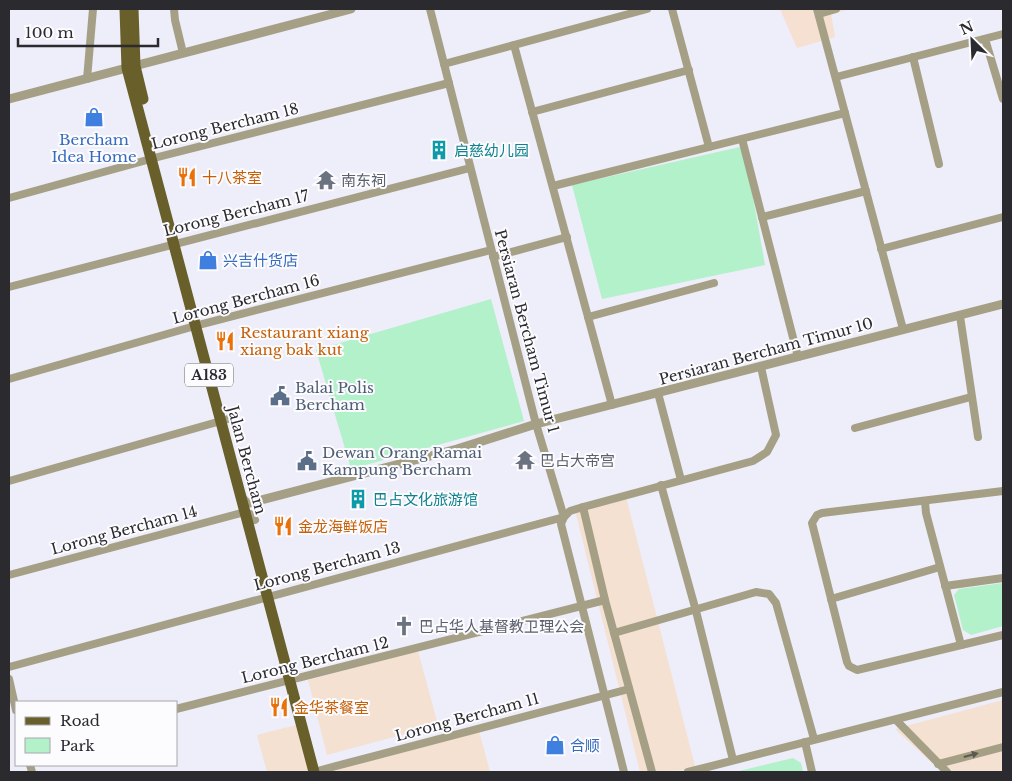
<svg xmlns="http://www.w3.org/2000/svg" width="1012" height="781" font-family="'Libre Baskerville','Noto Sans SC',serif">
  <rect width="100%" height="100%" fill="#eeedfa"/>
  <g fill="#f4e1d1">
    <path d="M625 493 696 770 640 772 574 506Z"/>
    <path d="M418 651 438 725 327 755 308 680Z"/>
    <path d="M1003 700V772H942L895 729Z"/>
    <path d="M300 724 314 771 478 727 490 772H267L257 735Z"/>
  </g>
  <path fill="#f6e0d2" d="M780 9H851L831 14 835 37 797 48Z"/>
  <g fill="#b2f1c9">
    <path d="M744 146 765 265 602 299 572 185Z"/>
    <path d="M491 299 524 421 351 469 316 350Z"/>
    <path d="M1003 583V626L971 635 963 630 954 595 959 589Z"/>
    <path d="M793 758 801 763 803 772H735Z"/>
  </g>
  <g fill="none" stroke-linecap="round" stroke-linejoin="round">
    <g stroke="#a5a085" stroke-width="8">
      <path d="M174 9 175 20 183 53"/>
      <path d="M430 9 536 424 564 517 570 511 583 507 605 600 652 772"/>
      <path d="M672 9 709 147"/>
      <path d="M817 9 903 329"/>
      <path d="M819 14 836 9"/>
      <path d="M985 39 1003 99"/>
      <path d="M514 45 612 405"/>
      <path d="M913 57 939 164"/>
      <path d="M444 64 647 9"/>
      <path d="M836 77 1003 34"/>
      <path d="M87 79 93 9"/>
      <path d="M532 112 689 70"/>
      <path d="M742 139 798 357"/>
      <path d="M553 186 845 113"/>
      <path d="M9 198 158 157 449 83"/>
      <path d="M762 217 866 191"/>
      <path d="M881 249 1003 217"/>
      <path d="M493 257 567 237"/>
      <path d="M9 287 470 168"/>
      <path d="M960 316 978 437"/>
      <path d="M588 317 714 283"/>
      <path d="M9 379 202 324 491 250"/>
      <path d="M658 393 681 480"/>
      <path d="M855 428 971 397"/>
      <path d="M9 481 228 419"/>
      <path d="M661 485 696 611 733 760"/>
      <path d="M1003 491 822 513 817 515 812 523 847 662 849 666 857 670 1003 635"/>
      <path d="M925 501 926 513 961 645"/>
      <path d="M583 507 753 461 767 452 776 435 761 367"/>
      <path d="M9 575 245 512 250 514 255 520"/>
      <path d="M945 586 1003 578"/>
      <path d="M831 599 940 567"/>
      <path d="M614 633 756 592 769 594 776 603 814 739"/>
      <path d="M9 667 564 517 561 524 624 772"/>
      <path d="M9 679 16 710"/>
      <path d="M176 709 605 600"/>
      <path d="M896 720 947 772"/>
      <path d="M805 742 812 772"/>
      <path d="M938 764 1003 747"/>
      <path d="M30 765 32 772"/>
      <path d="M321 770 629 689"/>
      <path d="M688 772 1003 692"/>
    </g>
    <g stroke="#a5a085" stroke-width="9">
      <path d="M9 99 351 9"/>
      <path d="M241 497 247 503H250L457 449 536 424 1003 304"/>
    </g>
    <g stroke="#685f2b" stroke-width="11">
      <path d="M125 9 127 68 314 772"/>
      <path d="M133 9 135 66 143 99"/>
    </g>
  </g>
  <defs><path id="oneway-solid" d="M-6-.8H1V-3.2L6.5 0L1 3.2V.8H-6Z" transform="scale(1.25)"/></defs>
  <use fill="#5c5951" href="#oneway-solid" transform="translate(971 755) rotate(-15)"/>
  <defs>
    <symbol id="shop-bare" viewBox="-9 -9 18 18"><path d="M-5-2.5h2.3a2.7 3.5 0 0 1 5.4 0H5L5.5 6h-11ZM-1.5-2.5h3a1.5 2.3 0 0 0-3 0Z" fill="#3f7fe0" stroke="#fcfbfe" stroke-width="2.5" paint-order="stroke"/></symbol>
    <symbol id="building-bare" viewBox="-9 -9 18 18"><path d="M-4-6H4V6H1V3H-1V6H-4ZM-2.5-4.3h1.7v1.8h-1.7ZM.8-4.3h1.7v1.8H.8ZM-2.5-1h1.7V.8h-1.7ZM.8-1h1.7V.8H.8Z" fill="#0f9aa8" stroke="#fcfbfe" stroke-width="2.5" paint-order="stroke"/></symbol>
    <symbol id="restaurant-bare" viewBox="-9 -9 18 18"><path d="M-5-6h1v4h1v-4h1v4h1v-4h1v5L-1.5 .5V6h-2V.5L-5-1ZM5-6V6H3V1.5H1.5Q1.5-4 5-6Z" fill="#e8710a" stroke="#fcfbfe" stroke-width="2.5" paint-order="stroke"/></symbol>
    <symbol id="temple-bare" viewBox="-9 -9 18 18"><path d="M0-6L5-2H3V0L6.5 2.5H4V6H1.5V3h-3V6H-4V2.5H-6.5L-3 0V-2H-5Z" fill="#6b7280" stroke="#fcfbfe" stroke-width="2.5" paint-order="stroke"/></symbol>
    <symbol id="civic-bare" viewBox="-9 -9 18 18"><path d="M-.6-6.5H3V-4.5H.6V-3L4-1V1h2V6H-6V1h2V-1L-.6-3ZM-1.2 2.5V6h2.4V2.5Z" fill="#5c6f8a" stroke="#fcfbfe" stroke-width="2.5" paint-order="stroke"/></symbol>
    <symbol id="church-bare" viewBox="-9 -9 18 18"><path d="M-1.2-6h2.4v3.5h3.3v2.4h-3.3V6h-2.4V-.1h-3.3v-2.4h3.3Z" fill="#6b7280" stroke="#fcfbfe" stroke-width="2.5" paint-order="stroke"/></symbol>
  </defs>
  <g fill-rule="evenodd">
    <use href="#shop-bare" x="80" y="103" width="28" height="28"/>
    <use href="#building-bare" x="425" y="136" width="28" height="28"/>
    <use href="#restaurant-bare" x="173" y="163" width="28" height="28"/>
    <use href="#temple-bare" x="312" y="166" width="28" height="28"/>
    <use href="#shop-bare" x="194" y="246" width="28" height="28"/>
    <use href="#restaurant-bare" x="211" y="327" width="28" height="28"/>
    <use href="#civic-bare" x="266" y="382" width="28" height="28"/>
    <use href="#temple-bare" x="511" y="446" width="28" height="28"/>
    <use href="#civic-bare" x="293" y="447" width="28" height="28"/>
    <use href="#building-bare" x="344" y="485" width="28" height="28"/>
    <use href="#restaurant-bare" x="269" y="512" width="28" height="28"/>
    <use href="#church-bare" x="390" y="612" width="28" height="28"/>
    <use href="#restaurant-bare" x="265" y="693" width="28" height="28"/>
    <use href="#shop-bare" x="541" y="731" width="28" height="28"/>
  </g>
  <g text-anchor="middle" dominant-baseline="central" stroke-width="4" stroke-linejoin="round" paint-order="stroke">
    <rect fill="#fcfbfe" stroke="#6a696d" stroke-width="1" x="185" y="363.5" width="48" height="23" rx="4"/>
    <g font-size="14" font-weight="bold" fill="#2b2a2f">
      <text x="209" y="375">A183</text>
    </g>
    <g font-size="15" fill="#2b2a2f" stroke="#fcfbfe">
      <text transform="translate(225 126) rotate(-14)">Lorong Bercham 18</text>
      <text transform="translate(236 213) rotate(-14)">Lorong Bercham 17</text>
      <text transform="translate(246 299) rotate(-15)">Lorong Bercham 16</text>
      <text transform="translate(527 331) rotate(75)">Persiaran Bercham Timur 1</text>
      <text transform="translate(766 351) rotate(-15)">Persiaran Bercham Timur 10</text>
      <text transform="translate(247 460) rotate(75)">Jalan Bercham</text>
      <text transform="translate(124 530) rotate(-15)">Lorong Bercham 14</text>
      <text transform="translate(327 566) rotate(-15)">Lorong Bercham 13</text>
      <text transform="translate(315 660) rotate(-14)">Lorong Bercham 12</text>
      <text transform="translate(467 717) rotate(-15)">Lorong Bercham 11</text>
    </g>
    <g font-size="15" fill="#366cbe" stroke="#fcfbfe" text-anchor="start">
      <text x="94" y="139" text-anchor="middle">Bercham<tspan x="94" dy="17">Idea Home</tspan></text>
      <text x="223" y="260">兴吉什货店</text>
      <text x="570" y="745">合顺</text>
    </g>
    <g font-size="15" fill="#0d838f" stroke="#fcfbfe" text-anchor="start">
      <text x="454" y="150">启慈幼儿园</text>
      <text x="373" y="499">巴占文化旅游馆</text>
    </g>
    <g font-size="15" fill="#c56008" stroke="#fcfbfe" text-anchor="start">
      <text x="202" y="177">十八茶室</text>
      <text x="240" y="332">Restaurant xiang<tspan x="240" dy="17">xiang bak kut</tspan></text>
      <text x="298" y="526">金龙海鲜饭店</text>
      <text x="294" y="707">金华茶餐室</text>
    </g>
    <g font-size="15" fill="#5b616d" stroke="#fcfbfe" text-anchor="start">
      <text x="341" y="180">南东祠</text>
      <text x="540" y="460">巴占大帝宫</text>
      <text x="419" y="626">巴占华人基督教卫理公会</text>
    </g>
    <g font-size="15" fill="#4e5e75" stroke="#fcfbfe" text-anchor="start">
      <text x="295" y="387">Balai Polis<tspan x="295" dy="17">Bercham</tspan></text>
      <text x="322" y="452">Dewan Orang Ramai<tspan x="322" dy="17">Kampung Bercham</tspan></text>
    </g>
  </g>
  <rect width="1012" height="781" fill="none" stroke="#2b2a2f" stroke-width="20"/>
  <rect x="15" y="701" width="162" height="65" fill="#fcfbfe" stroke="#a8a7ab"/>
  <rect x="25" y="717" width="25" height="8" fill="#685f2b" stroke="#a8a7ab"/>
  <text x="60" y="726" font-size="15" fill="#2b2a2f">Road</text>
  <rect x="25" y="738" width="25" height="15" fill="#b2f1c9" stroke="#a8a7ab"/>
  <text x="60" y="751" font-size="15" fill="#2b2a2f">Park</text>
  <g transform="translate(972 40) rotate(336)" stroke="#fcfbfe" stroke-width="4" paint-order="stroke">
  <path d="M0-4L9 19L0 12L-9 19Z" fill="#2b2a2f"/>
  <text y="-8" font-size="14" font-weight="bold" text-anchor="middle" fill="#2b2a2f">N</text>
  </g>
  <path d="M18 38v8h140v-8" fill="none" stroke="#2b2a2f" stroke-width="2.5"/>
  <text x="25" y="38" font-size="15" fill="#2b2a2f" stroke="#fcfbfe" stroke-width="4" paint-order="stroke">100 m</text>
</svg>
